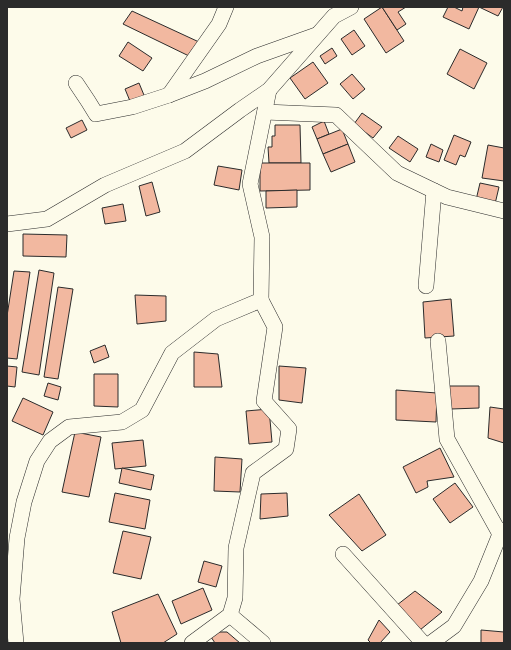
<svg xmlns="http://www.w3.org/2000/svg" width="511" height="650" font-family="'Roboto Condensed',sans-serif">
  <rect width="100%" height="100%" fill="#fdfbea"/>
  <g fill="#f2b8a0" stroke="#2b2b2b">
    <path d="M382 7 404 41 386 53 364 19Z"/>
    <path d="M382 7H406L398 12 406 24 397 30Z"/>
    <path d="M448 7H454L462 11 463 7H479L469 29 443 17Z"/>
    <path d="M479 7H503L498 16Z"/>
    <path d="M132 11 199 42 189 56 123 24Z"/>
    <path d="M354 30 365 46 352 55 341 39Z"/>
    <path d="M128 42 152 58 143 71 119 56Z"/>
    <path d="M332 48 337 56 325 64 320 56Z"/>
    <path d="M460 49 487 63 474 89 447 74Z"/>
    <path d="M313 62 328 83 305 99 290 78Z"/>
    <path d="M352 74 365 89 353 99 340 84Z"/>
    <path d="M139 83 146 100 132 106 125 89Z"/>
    <path d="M362 113 382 127 373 138 354 124Z"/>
    <path d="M82 120 87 130 71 138 66 128Z"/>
    <path d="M324 121 329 134 317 139 312 127Z"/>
    <path d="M275 125H300L301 163H269L268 147H272V136H275Z"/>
    <path d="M342 129 348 144 323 154 317 139Z"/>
    <path d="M454 135 471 142 465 157 460 155 456 165 444 160Z"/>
    <path d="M398 136 418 149 410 162 389 148Z"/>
    <path d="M348 144 355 162 331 172 323 154Z"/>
    <path d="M431 144 443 150 439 162 426 157Z"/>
    <path d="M488 145 504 148V181L482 178Z"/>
    <path d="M260 163H310V190L260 191Z"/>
    <path d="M218 166 242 170 239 190 214 185Z"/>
    <path d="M152 182 160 212 146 216 139 186Z"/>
    <path d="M480 183 499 187 495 204 476 200Z"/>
    <path d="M297 190V207L266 208V191Z"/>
    <path d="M123 204 126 221 105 224 102 208Z"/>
    <path d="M23 234 67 235 66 257 23 256Z"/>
    <path d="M39 270 54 273 39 375 22 372Z"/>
    <path d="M14 271 30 272 17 359 7 358V316Z"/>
    <path d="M58 287 73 289 58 379 44 377Z"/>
    <path d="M135 295 166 296V321L137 324Z"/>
    <path d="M451 299 454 336 425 338 423 302Z"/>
    <path d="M105 345 109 357 94 363 90 351Z"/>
    <path d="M194 352 218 354 222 387H194Z"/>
    <path d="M7 366 17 367 15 387 7 386Z"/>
    <path d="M279 366 306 368 302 403 279 400Z"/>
    <path d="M94 374H118V407L94 406Z"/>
    <path d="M48 383 61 387 58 400 44 396Z"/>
    <path d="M449 386H479V408L451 409Z"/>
    <path d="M396 390 437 393 436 422 396 420Z"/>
    <path d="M23 398 53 412 43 435 12 421Z"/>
    <path d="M490 407 504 409V443L488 438Z"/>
    <path d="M269 409 272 442 249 444 246 411Z"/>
    <path d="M75 432 101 437 89 497 62 492Z"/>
    <path d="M143 440 146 466 115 469 112 443Z"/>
    <path d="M440 448 454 477 427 481 428 487 416 493 403 467Z"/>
    <path d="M215 457 242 459 240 492 214 491Z"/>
    <path d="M122 468 154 475 151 490 119 483Z"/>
    <path d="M455 483 473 507 450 523 433 499Z"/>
    <path d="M115 493 150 500 145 529 109 522Z"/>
    <path d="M287 493 288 516 260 519 261 494Z"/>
    <path d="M359 494 386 535 362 551 329 515Z"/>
    <path d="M123 531 151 537 141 579 113 573Z"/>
    <path d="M204 561 222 566 216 587 198 582Z"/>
    <path d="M203 588 212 610 181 624 172 601Z"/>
    <path d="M415 591 442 612 420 630 397 605Z"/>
    <path d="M158 594 177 634 163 643H121L112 612Z"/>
    <path d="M379 620 390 632 380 643H371L368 640Z"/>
    <path d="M481 630 504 632V643H481Z"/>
    <path d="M217 632H227L240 643H215L211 637Z"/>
  </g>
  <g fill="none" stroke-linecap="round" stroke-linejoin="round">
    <defs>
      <g id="minor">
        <path d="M76 83 88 101 96 114 132 107 169 95 205 81 257 56 316 35"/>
        <path d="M169 95 219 24 226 7"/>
        <path d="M265 112 336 115 397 173 447 197 504 211"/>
        <path d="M7 224 47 219 105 185 185 151 240 110 269 90 334 16 351 7"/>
        <path d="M426 286 434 191"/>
        <path d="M438 341 447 439 500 534"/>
        <path d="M343 554 423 643"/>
        <path d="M230 615 263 643"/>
        <path d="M16 643 12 599 17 538 24 502 37 461 50 441 69 427 122 422 142 410 172 353 216 319 261 300 262 237 250 184 269 90"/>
        <path d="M192 643 230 615 235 598 236 548 253 473 286 449 289 429 264 401 275 327 261 300"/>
        <path d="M431 643 454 626 481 581 500 534 504 530"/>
      </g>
    </defs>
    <use href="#minor" stroke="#2b2b2b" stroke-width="16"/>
    <use href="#minor" stroke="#fdfbea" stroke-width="15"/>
  </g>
  <rect width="511" height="650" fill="none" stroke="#2b2b2b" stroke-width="16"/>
</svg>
